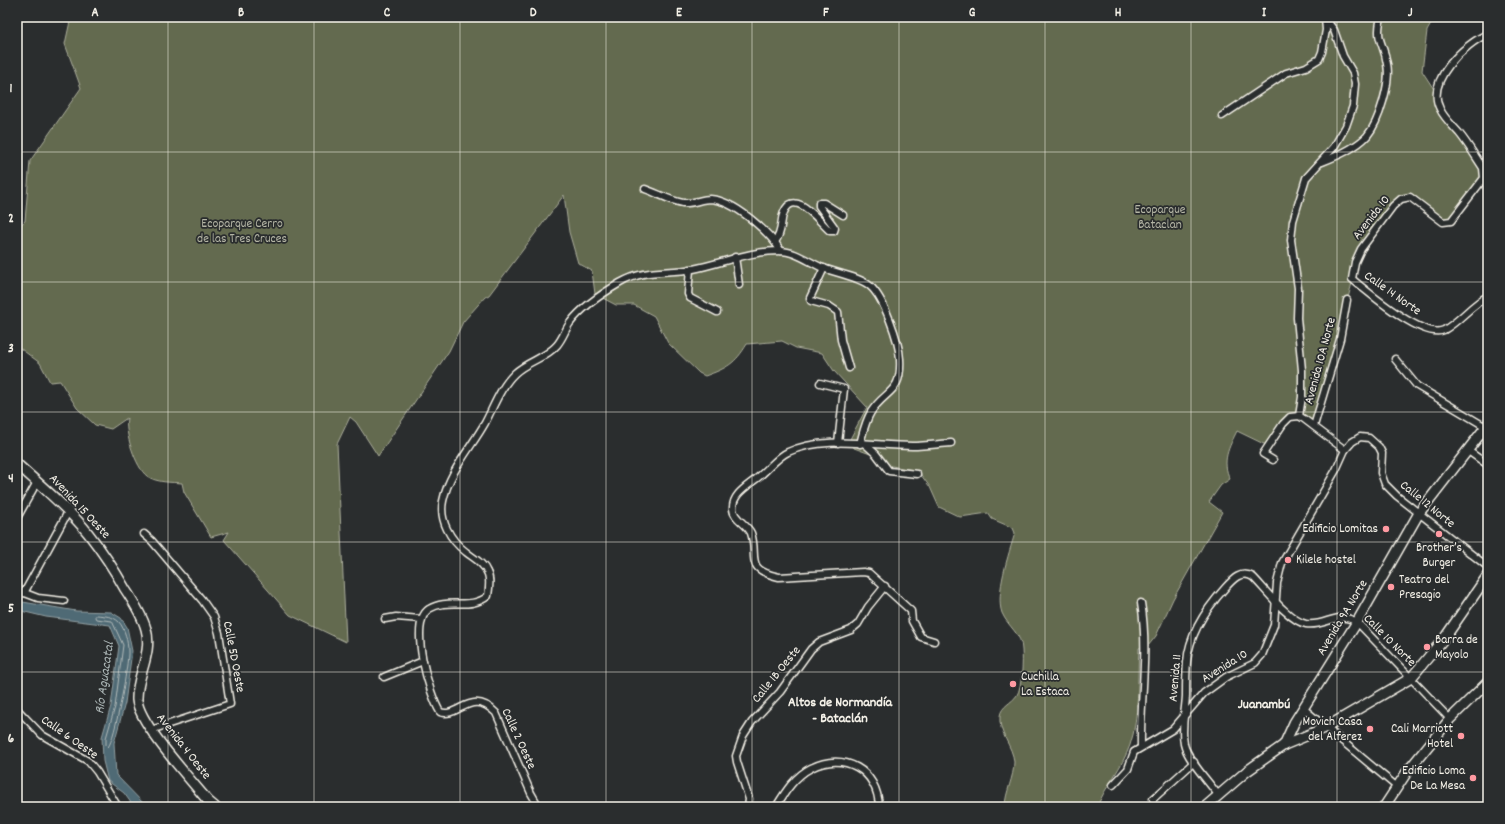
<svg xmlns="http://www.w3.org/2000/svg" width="1505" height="824" font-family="Dekko,sans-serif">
  <rect width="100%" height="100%" fill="#2a2d2e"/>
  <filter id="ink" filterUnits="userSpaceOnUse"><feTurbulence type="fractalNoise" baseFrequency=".025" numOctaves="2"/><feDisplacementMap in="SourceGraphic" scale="8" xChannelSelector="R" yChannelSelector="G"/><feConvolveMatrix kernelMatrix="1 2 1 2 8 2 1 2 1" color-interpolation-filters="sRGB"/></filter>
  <g filter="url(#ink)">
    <path fill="#636a50" stroke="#acae9c" d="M71 17H1435L1427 31 1422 71 1437 94 1438 103 1485 173 1448 222 1411 197 1401 199 1361 249 1314 426 1304 419 1290 417 1268 446 1237 431C1229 447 1221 461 1230 479L1221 485 1209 502 1222 512 1173 599 1156 636 1148 646 1139 648C1137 678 1140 717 1130 745 1122 768 1106 785 1097 807H1005C1005 792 1014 778 1014 762 1013 746 998 733 1000 716 1001 706 1012 703 1017 695 1022 687 1023 661 1022 650 1022 634 1008 627 1002 613 995 594 1009 553 1015 533L1013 528 992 519 988 513 960 517 939 507 930 487 918 471 892 466 885 468 873 455 854 448 850 439 867 407 834 371 822 353 796 348 782 341 747 344C735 364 727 368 705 376L699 373 668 343 654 316 634 305H616L595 294 592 271 578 263 569 232 564 195 489 295 485 297 463 322 449 351 378 456 356 422 350 417 337 444 346 642 290 615 224 540 229 532 211 537 184 492 182 483C171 482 157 483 147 476 136 468 124 432 127 418L111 429 95 425 77 408 60 381 50 382 40 363 17 346V228L25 221 30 161 81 88 65 44Z"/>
    <path fill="#506a75" stroke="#92a0a3" d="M17 601 76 611 111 612 121 618 127 627 132 651 125 703 114 743 116 775 147 807H134L124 793 108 781 103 761 102 737 111 706 119 646 110 625 46 617 17 610Z"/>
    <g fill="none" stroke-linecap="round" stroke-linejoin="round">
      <path stroke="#b2bbba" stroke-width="1" d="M97 615C105 616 113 616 119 622 125 629 128 642 128 651 129 663 115 740 108 747L106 745V738L115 707 123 645 112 621 96 619 95 617Z"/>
      <defs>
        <g id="street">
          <path d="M1488 34C1465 43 1425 81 1440 109 1444 118 1453 126 1459 133 1468 144 1475 156 1483 168L1484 178 1451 221 1443 222 1410 197 1401 199 1393 206 1361 249 1355 262 1352 279C1368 292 1423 340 1444 330 1460 321 1471 305 1488 296"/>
          <path d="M1222 116 1286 73 1306 67 1319 59 1322 52 1326 30 1325 18"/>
          <path d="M1322 162C1337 156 1356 148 1367 136 1379 122 1391 82 1387 64 1384 42 1375 42 1381 17"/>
          <path d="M645 189C657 193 670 201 683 203 692 204 701 199 710 199 734 200 769 232 781 251"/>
          <path d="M775 242C784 229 779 224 784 212 795 187 820 223 830 231H834L835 228 819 206V203H824L843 215"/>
          <path d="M735 257 739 285"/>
          <path d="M824 268 810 298 811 301 829 306 838 312 841 340 849 368"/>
          <path d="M690 269 688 294 690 298 717 312"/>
          <path d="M1395 359 1417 386 1486 427"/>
          <path d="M820 383 844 389 838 443"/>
          <path d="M1299 416 1302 397V370L1297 318 1298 288 1291 240 1293 221 1306 178 1334 147 1346 126 1353 106 1355 84 1353 73 1343 56 1334 30 1324 17"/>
          <path d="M1314 426 1340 339 1347 300"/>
          <path d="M865 444 876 454 889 471 917 474"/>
          <path d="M1467 450 1488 465"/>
          <path d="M1273 460 1263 454 1283 424 1290 417 1299 416 1304 419 1345 450"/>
          <path d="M17 518 37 482"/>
          <path d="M144 534 152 541 202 600 214 617 219 633 230 704 151 730"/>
          <path d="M17 590 38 598 64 601"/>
          <path d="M24 593 68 512"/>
          <path d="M1141 603C1149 650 1140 699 1141 747"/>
          <path d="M385 619 396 617 421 619"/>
          <path d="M934 641 921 637 912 621 911 611 869 573 863 572 779 577C743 569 759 557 751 533 747 524 733 518 733 509 732 495 746 487 756 479 766 472 778 456 788 452 824 435 873 446 912 446 925 446 938 444 951 443"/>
          <path d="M384 677 423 661"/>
          <path d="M17 709 42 735 88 761 97 772 118 807"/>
          <path d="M1304 709 1397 787"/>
          <path d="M1113 785 1128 769 1134 752 1173 729 1204 693 1226 677 1255 663 1262 655 1274 625 1277 583 1282 563 1336 470 1345 450 1352 442 1360 437 1369 438 1379 447 1382 453 1381 473 1385 484 1397 496 1488 567"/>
          <path d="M1218 795C1209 782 1187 759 1184 744 1181 727 1185 713 1186 696 1186 685 1186 673 1187 662 1189 634 1206 609 1225 588 1233 579 1241 570 1253 577 1265 589 1289 621 1306 624 1326 627 1337 610 1357 622L1450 719"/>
          <path d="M1153 799 1194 762"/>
          <path d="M539 807 531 793 496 713C471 687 458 719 440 712 429 694 408 623 429 609 449 597 469 611 488 596 489 588 491 579 487 572 483 562 473 558 466 552 450 540 439 520 443 501 449 472 471 448 485 423 494 406 501 386 515 373 528 361 546 358 557 345 563 338 565 330 570 323 582 307 603 293 620 283 646 268 665 274 693 269 723 263 749 251 780 251 795 251 809 262 823 268 836 273 860 277 870 286 884 298 899 341 900 359 902 394 886 389 871 412 865 422 863 433 860 444"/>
          <path d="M748 807 749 799 737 762 736 756 743 736 752 722 780 692 811 649 819 642 851 630 858 624 868 607 885 586"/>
          <path d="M776 807C785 792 795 776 811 768 844 751 878 770 879 807"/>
        </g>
        <g id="secondary">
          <path d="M17 464C41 486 68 508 88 533 102 551 114 569 125 589 133 601 142 615 146 629 153 654 136 676 137 700 139 724 192 781 208 801L215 807"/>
          <path d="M1284 745 1325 728 1411 678 1446 636 1488 575"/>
          <path d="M1205 807 1247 771 1284 745 1294 723 1357 622 1419 513 1488 424"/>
          <path d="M1384 807 1407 772 1450 719 1488 682"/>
        </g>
      </defs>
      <use href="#street" stroke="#f4f1e8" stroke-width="9"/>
      <use href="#secondary" stroke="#f4f1e8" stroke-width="12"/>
      <use href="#street" stroke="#2a2d2e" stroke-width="6"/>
      <use href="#secondary" stroke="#2a2d2e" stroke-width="9"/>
    </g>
  </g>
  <path fill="none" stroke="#f4f1e8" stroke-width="1" stroke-opacity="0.55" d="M168 17V807M314 17V807M460 17V807M606 17V807M752 17V807M899 17V807M1045 17V807M1191 17V807M1337 17V807M17 152H1488M17 282H1488M17 412H1488M17 542H1488M17 672H1488"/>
  <g fill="#ff9aa2" stroke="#2a2d2e" stroke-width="1.5">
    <circle cx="1386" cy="529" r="4"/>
    <circle cx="1439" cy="534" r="4"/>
    <circle cx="1288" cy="560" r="4"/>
    <circle cx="1391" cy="587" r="4"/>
    <circle cx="1427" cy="647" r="4"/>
    <circle cx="1013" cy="684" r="4"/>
    <circle cx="1370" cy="729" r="4"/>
    <circle cx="1461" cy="736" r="4"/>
    <circle cx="1473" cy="778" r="4"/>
  </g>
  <g text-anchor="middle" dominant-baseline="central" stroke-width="3.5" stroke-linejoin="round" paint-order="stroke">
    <g font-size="13" fill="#b3b4a4" stroke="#2a2d2e">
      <text x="1160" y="210">Ecoparque<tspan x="1160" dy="15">Bataclan</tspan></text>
      <text x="242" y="224">Ecoparque Cerro<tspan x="242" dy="15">de las Tres Cruces</tspan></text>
    </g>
    <g font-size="13" fill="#f4f1e8" stroke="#2a2d2e">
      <text transform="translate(1372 218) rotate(-52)">Avenida 10</text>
      <text transform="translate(1392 294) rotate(35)">Calle 14 Norte</text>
      <text transform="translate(1321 361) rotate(-75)">Avenida 10A Norte</text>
      <text transform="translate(1427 505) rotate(39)">Calle 12 Norte</text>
      <text transform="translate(79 507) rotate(47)">Avenida 15 Oeste</text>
      <text transform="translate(1343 618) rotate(-59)">Avenida 9A Norte</text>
      <text transform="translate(1389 641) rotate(45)">Calle 10 Norte</text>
      <text transform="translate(233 657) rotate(79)">Calle 5D Oeste</text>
      <text transform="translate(1225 667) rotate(-32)">Avenida 10</text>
      <text transform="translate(777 675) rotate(-51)">Calle 1B Oeste</text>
      <text transform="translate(1176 678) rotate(-85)">Avenida 11</text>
      <text transform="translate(69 738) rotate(35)">Calle 6 Oeste</text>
      <text transform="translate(518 739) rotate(65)">Calle 2 Oeste</text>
      <text transform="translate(183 747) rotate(52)">Avenida 4 Oeste</text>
    </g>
    <g font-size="13" fill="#f4f1e8" stroke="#2a2d2e" text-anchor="end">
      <text x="1378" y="529">Edificio Lomitas</text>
      <text x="1439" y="548" text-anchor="middle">Brother’s<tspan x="1439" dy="15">Burger</tspan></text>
      <text x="1296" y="560" text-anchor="start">Kilele hostel</text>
      <text x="1399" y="580" text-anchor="start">Teatro del<tspan x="1399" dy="15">Presagio</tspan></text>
      <text x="1435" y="640" text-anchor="start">Barra de<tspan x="1435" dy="15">Mayolo</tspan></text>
      <text x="1021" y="677" text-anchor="start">Cuchilla<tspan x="1021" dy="15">La Estaca</tspan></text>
      <text x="1362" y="722">Movich Casa<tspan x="1362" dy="15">del Alferez</tspan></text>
      <text x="1453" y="729">Cali Marriott<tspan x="1453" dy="15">Hotel</tspan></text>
      <text x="1465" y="771">Edificio Loma<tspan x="1465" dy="15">De La Mesa</tspan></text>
    </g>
    <g font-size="14" font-style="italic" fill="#aab4b4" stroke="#2a2d2e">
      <text transform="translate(105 678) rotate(-82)">Río Aguacatal</text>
    </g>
    <g font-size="14" font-weight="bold" fill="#f4f1e8" stroke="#2a2d2e">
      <text x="840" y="703">Altos de Normandía<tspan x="840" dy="16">- Bataclán</tspan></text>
      <text x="1264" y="705">Juanambú</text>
    </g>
  </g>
  <rect width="1505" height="824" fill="none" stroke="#2a2d2e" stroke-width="44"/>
  <rect x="22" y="22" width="1461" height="780" fill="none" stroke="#f4f1e8" stroke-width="1.5"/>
  <g font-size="13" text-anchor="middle" font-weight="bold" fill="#f4f1e8">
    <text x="95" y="16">A</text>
    <text x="241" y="16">B</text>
    <text x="387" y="16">C</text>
    <text x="533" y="16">D</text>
    <text x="679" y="16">E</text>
    <text x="826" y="16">F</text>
    <text x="972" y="16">G</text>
    <text x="1118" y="16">H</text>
    <text x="1264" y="16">I</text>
    <text x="1410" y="16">J</text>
    <text x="11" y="92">1</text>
    <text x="11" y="222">2</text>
    <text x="11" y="352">3</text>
    <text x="11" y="482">4</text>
    <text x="11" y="612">5</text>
    <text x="11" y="742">6</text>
  </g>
</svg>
